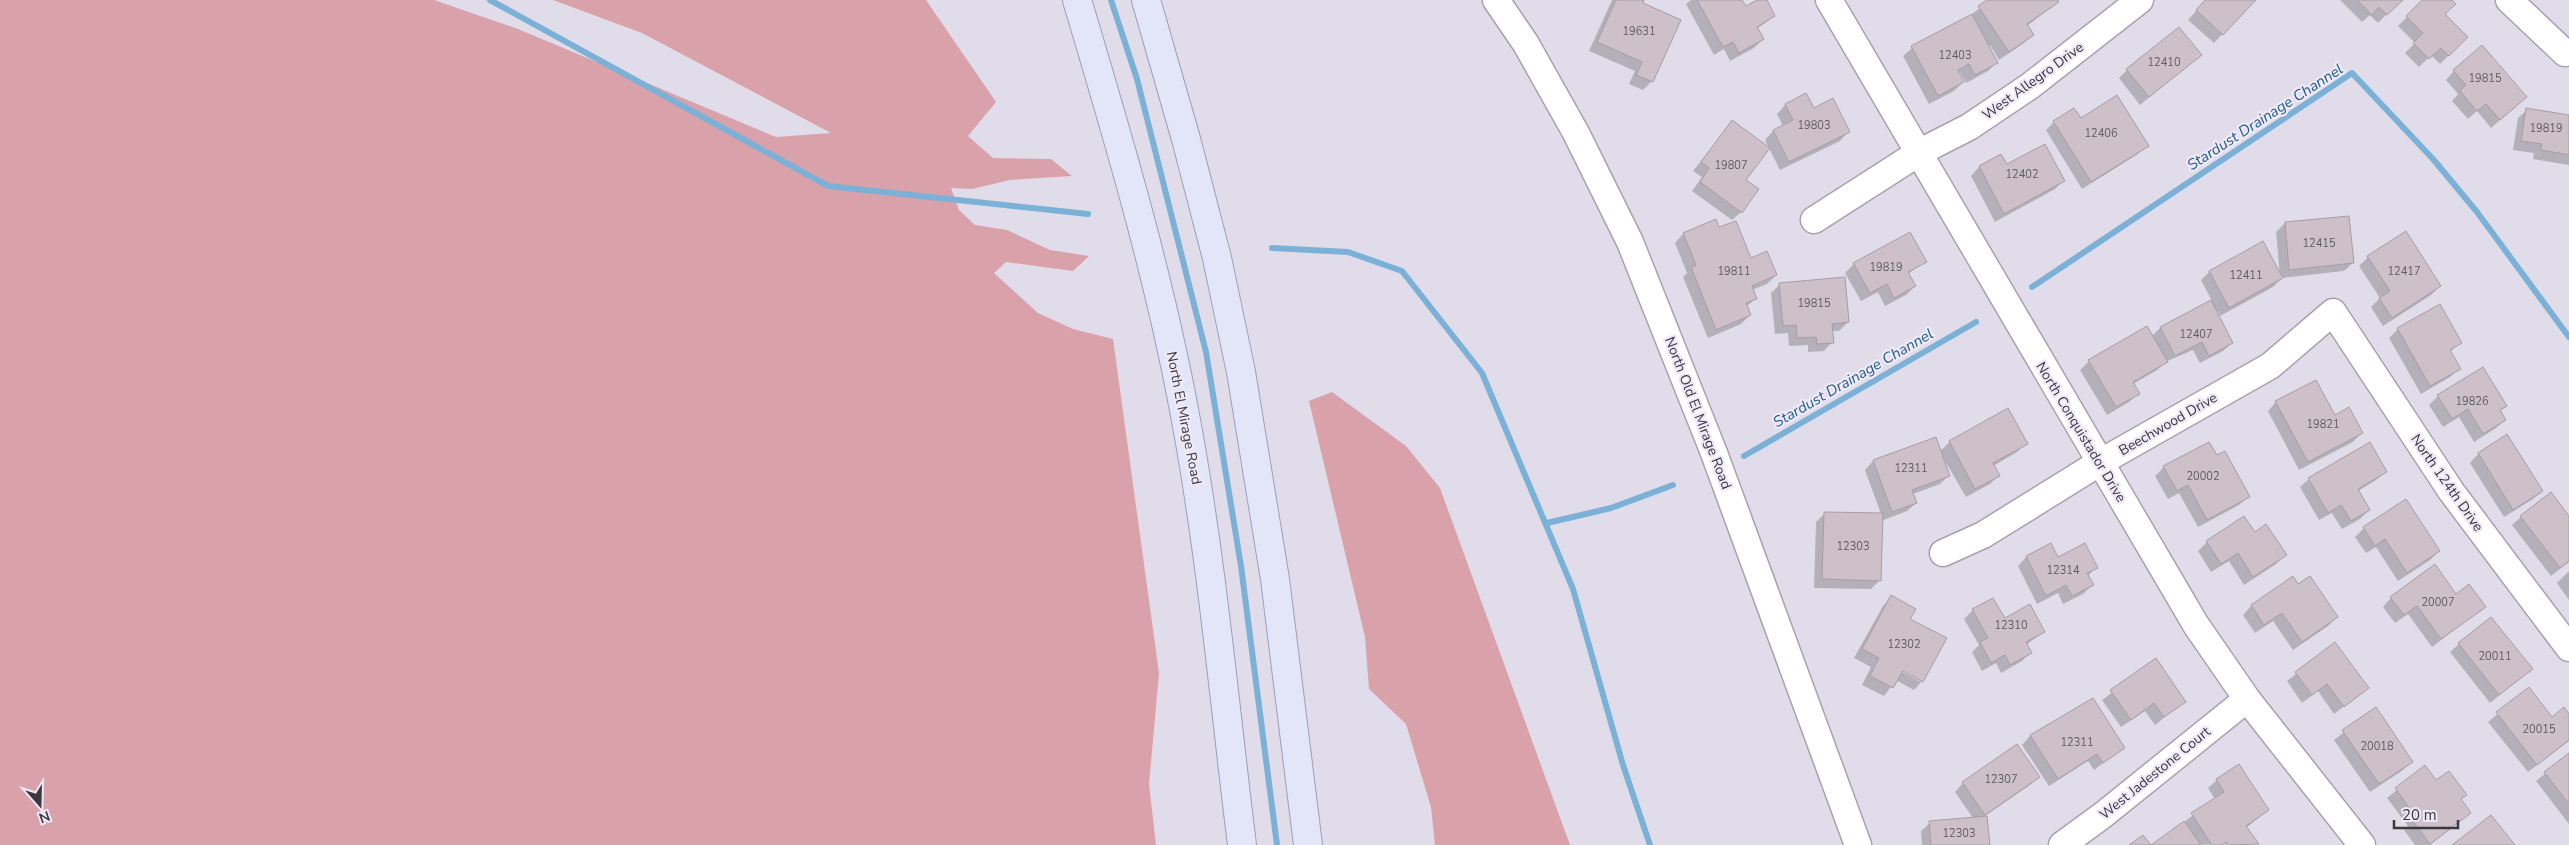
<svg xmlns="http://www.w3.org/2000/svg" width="2569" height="845" font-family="'Nunito Sans',sans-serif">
  <rect width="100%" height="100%" fill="#e1dce9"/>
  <g fill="#d9a1aa">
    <path d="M0 0H434L518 29 776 137 831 133 642 33 553 0H926L996 102 968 136 993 158 1051 159 1072 176 1010 180 972 189 951 188 959 210 975 225 1007 230 1050 250 1089 256 1073 271 1006 262 994 273 1038 313 1073 329 1113 339 1159 673 1149 784 1156 845H0Z"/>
    <path d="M1332 392 1406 446 1440 488 1570 845H1435L1431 807 1406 724 1369 689 1365 637 1309 401Z"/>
  </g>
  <g fill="#0003" fill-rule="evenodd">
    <path d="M1612 0H1643L1641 4 1679 21 1651 82 1643 90 1629 84 1635 71 1589 51Z"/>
    <path d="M1691 0H1741L1745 8 1760 0H1765L1774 16 1757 29 1763 39 1754 48 1730 61 1724 49 1714 55 1686 4Z"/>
    <path d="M1989 0H2056L2058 2 2027 26 2032 35 2024 43 1999 60 1990 45 1988 46 1997 62 1988 71 1966 83 1960 72 1958 73 1963 82 1954 91 1929 104 1903 56 1912 48 1970 16Z"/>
    <path d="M2206 0H2254L2214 43 2188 20Z"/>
    <path d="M2340 0H2401L2378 23 2370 15 2362 22Z"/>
    <path d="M2424 0H2450L2444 14 2467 37 2440 64 2431 55 2419 67 2405 53 2415 43 2398 26Z"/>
    <path d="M2200 55 2140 105 2119 78 2127 70Z"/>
    <path d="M2454 71 2526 97 2491 128 2477 111 2468 119 2452 101 2458 94 2446 80Z"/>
    <path d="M1805 95 1813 110 1848 132 1840 141 1780 170 1765 140 1773 131 1783 126 1777 114 1785 105Z"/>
    <path d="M2527 110 2569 116V165L2533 159 2534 153 2513 150 2518 118Z"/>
    <path d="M2080 120 2147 145 2138 154 2082 189 2046 130 2054 122Z"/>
    <path d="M1732 122 1744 180 1741 212 1732 220 1692 191 1702 177 1693 171Z"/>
    <path d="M2001 156 2006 166 2063 181 2055 189 1995 222 1971 176 1979 167Z"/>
    <path d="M2348 217 2353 263 2344 271 2282 278 2273 287 2220 316 2218 311 2215 312 2232 343 2223 351 2200 363 2193 350 2165 362 2157 370 2133 384 2138 393 2129 402 2107 415 2080 370 2089 361 2152 336 2160 328 2212 301 2201 280 2209 272 2280 276 2276 232 2285 223Z"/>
    <path d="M1715 221 1719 229 1751 259 1776 275 1767 284 1752 290 1756 298 1746 307 1750 315 1741 324 1708 338 1683 277 1687 273 1675 243 1683 234Z"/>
    <path d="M2368 257 2440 286 2431 295 2383 326 2371 307 2380 298 2359 266Z"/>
    <path d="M1925 261 1908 274 1915 286 1906 295 1885 306 1878 292 1861 301 1845 273 1854 264Z"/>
    <path d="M1780 284 1848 322 1839 331H1831L1832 342 1824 351 1808 352V345L1789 346 1788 333 1775 334 1771 293Z"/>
    <path d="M2398 329 2460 343 2450 352 2459 368 2450 377 2421 394 2389 338Z"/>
    <path d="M2438 396 2506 405 2500 411 2505 420 2496 428 2474 442 2459 417 2443 427 2429 405Z"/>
    <path d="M2276 402 2334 416 2361 433 2353 442 2299 470 2268 411Z"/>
    <path d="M2507 436 2542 491 2533 499 2504 517 2470 463 2478 454Z"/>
    <path d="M1935 439 1940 451 1950 442 2026 443 2017 452 1993 466 1998 476 1990 484 1966 497 1941 454 1949 475 1940 484 1913 494 1916 503 1907 511 1881 521 1880 580 1871 589 1814 588 1816 522 1825 513 1881 514 1865 470 1873 461Z"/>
    <path d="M2216 457 2248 496 2239 505 2198 527 2179 493 2168 499 2155 476 2164 467Z"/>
    <path d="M2385 472 2376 480 2358 491 2369 510 2360 519 2342 529 2332 513 2319 520 2300 487 2309 479Z"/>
    <path d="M2521 517 2569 518V562L2551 576 2512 525Z"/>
    <path d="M2244 518 2254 534 2285 555 2276 564 2244 585 2229 561 2211 572 2198 551 2207 542Z"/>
    <path d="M2364 528 2439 551 2430 560 2398 581 2376 547 2366 553 2355 537Z"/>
    <path d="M2050 545 2058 559 2096 567 2088 576 2092 585 2083 594 2063 604 2058 593 2037 604 2018 566 2026 557Z"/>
    <path d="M2569 571V600L2557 583Z"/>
    <path d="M2293 578 2298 586 2337 617 2328 626 2293 650 2273 621 2255 633 2243 615 2251 606Z"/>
    <path d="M2456 596 2484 607 2432 647 2408 614 2395 623 2383 607 2391 598Z"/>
    <path d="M1891 597 1909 620 1922 681 1914 690 1896 680 1884 696 1862 685 1871 667 1854 658 1883 606ZM1898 667 1921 679V682L1897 669Z"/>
    <path d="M1993 599 2004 620 2043 632 2026 645 2030 653 2022 661 2001 673 1996 663 1982 671 1972 652 1979 645 1964 619 1973 610Z"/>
    <path d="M2334 644 2367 688 2334 714 2318 691 2302 703 2287 681Z"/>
    <path d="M2459 644 2531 669 2490 703 2450 652Z"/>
    <path d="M2156 660 2185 701 2155 725 2145 711 2121 727 2102 700Z"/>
    <path d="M2528 689 2551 719 2569 716V741L2528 772 2488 722Z"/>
    <path d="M2092 700 2123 748 2094 770 2088 761 2049 786 2022 745 2030 736Z"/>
    <path d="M2375 708 2411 761 2403 770 2370 792 2334 740Z"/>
    <path d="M2569 754V824L2536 781Z"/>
    <path d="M2425 767 2436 782 2465 795 2460 800 2470 813 2430 845H2415L2404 830 2408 826 2387 798Z"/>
    <path d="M2039 777 2030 785 1985 816 1988 845H1922L1921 831 1930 823 1973 818 1955 792 1963 783Z"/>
    <path d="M2217 780 2268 810 2246 828 2257 844 2153 845 2215 799 2208 788Z"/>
  </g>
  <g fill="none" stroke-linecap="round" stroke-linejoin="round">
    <g stroke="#7bb0d7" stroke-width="6">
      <path d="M490 0 828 186 1088 214"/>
      <path d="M1111 0 1137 79 1206 352 1241 566 1277 845"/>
      <path d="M1272 248 1348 252 1402 271 1482 373 1573 589 1623 765 1650 845"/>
      <path d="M2032 287 2352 73 2433 159 2477 212 2569 337"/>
      <path d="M1744 456 1976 322"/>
      <path d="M1547 523 1611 508 1673 485"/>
    </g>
  </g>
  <g fill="#cdc0c9" stroke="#a89ca4">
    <path d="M1616 0H1644L1643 3 1681 20 1653 82 1636 75 1642 62 1597 42Z"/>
    <path d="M1697 0H1742L1746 6 1757 0H1767L1775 16 1757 27 1764 39 1739 53 1733 42 1723 47Z"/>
    <path d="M1987 0H2058L2059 2 2027 24 2034 35 2009 52 1978 6Z"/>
    <path d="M2205 0H2256L2223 35 2196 10Z"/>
    <path d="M2357 0H2403L2387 15 2379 7 2372 15Z"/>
    <path d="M2422 0H2452L2456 4 2445 14 2468 37 2449 56 2441 48 2429 59 2413 43 2423 33 2406 16Z"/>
    <path d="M1972 14 1998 63 1975 75 1969 64 1958 70 1964 82 1938 96 1911 46Z"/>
    <path d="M2179 27 2202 55 2149 97 2126 69Z"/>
    <path d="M2482 45 2527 97 2500 120 2486 104 2477 111 2460 91 2466 85 2453 70Z"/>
    <path d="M1806 93 1814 108 1833 98 1850 132 1789 162 1773 130 1793 120 1785 104Z"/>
    <path d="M2117 95 2149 146 2091 182 2053 121 2074 108 2081 118Z"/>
    <path d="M2526 108 2569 115V155L2541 150 2542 144 2521 141Z"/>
    <path d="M1732 120 1770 148 1746 180 1759 189 1742 213 1700 182 1709 168 1701 162Z"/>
    <path d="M2045 144 2065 181 2004 214 1979 166 2001 154 2007 164Z"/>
    <path d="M2349 216 2354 263 2289 270 2285 222Z"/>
    <path d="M1716 219 1719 227 1736 221 1751 258 1767 251 1777 275 1752 286 1757 299 1746 303 1751 315 1716 330 1691 267 1696 265 1683 233Z"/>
    <path d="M2406 231 2441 286 2392 318 2379 298 2390 291 2367 256Z"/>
    <path d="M1910 232 1927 262 1908 272 1916 286 1894 298 1887 284 1870 293 1853 263Z"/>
    <path d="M2263 241 2283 278 2229 308 2209 271Z"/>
    <path d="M1845 277 1849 322 1832 324 1834 343 1817 344 1816 337 1797 338 1796 325 1783 326 1779 283Z"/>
    <path d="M2211 300 2233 343 2209 356 2202 342 2175 356 2160 327Z"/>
    <path d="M2440 304 2462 343 2450 350 2461 369 2430 386 2397 328Z"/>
    <path d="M2147 326 2168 362 2133 382 2140 394 2116 407 2088 360Z"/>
    <path d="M2483 367 2507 406 2500 410 2506 420 2483 434 2468 409 2452 419 2437 395Z"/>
    <path d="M2316 380 2335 415 2349 407 2363 433 2308 462 2275 401Z"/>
    <path d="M2008 408 2028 444 1993 463 2000 476 1975 489 1949 441Z"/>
    <path d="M2507 434 2543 491 2513 510 2478 453Z"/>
    <path d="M1936 437 1950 476 1912 490 1917 503 1892 512 1873 460Z"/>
    <path d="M2209 442 2217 455 2225 451 2250 497 2207 520 2188 485 2177 491 2163 466Z"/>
    <path d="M2370 442 2387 472 2358 489 2370 510 2351 521 2341 505 2328 513 2308 478Z"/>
    <path d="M2551 492 2569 516V561L2560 568 2520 516Z"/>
    <path d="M2406 499 2440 551 2407 573 2385 539 2375 546 2363 527Z"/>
    <path d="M1824 512 1883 513 1881 581 1822 579Z"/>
    <path d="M2244 516 2255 532 2266 524 2287 555 2253 577 2238 553 2221 564 2206 541Z"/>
    <path d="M2051 543 2058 557 2085 543 2098 568 2087 573 2094 585 2072 596 2066 585 2046 596 2026 556Z"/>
    <path d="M2435 564 2456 594 2469 584 2486 607 2441 639 2417 606 2404 615 2390 597Z"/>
    <path d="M2293 576 2298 584 2310 576 2338 617 2302 642 2282 613 2264 625 2251 605Z"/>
    <path d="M1891 595 1916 609 1910 619 1947 638 1923 682 1903 671 1893 688 1870 676 1879 658 1862 649Z"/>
    <path d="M1993 598 2005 618 2030 604 2045 632 2026 642 2032 653 2010 665 2005 655 1991 663 1980 642 1988 638 1972 609Z"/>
    <path d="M2491 617 2533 669 2499 695 2458 643Z"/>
    <path d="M2335 642 2369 688 2344 707 2327 684 2312 695 2295 672Z"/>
    <path d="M2156 658 2186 702 2164 717 2154 703 2131 720 2110 690Z"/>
    <path d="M2529 687 2552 717 2564 707 2569 714V740L2537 765 2496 712Z"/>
    <path d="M2093 698 2125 748 2103 763 2097 754 2058 779 2030 735Z"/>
    <path d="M2376 707 2413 762 2379 784 2342 730Z"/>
    <path d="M2017 744 2040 777 1985 815 1962 782Z"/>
    <path d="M2569 753V804L2544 772Z"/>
    <path d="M2239 764 2269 810 2246 826 2259 844 2228 845 2226 842 2222 845H2212L2191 813 2224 792 2216 779Z"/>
    <path d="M2425 765 2436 780 2449 771 2467 795 2461 799 2471 813 2430 844 2412 820 2416 817 2395 788Z"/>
    <path d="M2491 815 2515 845H2452Z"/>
    <path d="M1987 816 1990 845H1931L1929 821Z"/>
    <path d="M2184 821 2201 845H2151Z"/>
    <path d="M2143 835 2151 845H2129Z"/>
  </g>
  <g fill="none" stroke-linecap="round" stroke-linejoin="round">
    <defs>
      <g id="minor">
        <path d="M1496 0 1526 44 1576 133 1630 242 1714 453 1858 845"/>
        <path d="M1829 0 2196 625 2247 699 2362 845"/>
        <path d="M2509 0 2565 53"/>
        <path d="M1814 220 1920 152 1969 127 2030 86 2140 0"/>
        <path d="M1943 553 1983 535 2099 463 2270 366 2333 312 2451 491 2569 648"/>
        <path d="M2062 845 2103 815 2247 699"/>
      </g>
      <g id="major">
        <path d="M1077 0C1120 144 1163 288 1189 437 1213 572 1225 709 1242 845"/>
        <path d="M1146 0 1186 139 1217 258 1241 372 1275 579 1308 845"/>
      </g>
    </defs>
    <use href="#minor" stroke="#a8a2af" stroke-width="29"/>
    <use href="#major" stroke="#9b9fb4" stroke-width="30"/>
    <use href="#minor" stroke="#fff" stroke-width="26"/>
    <use href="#major" stroke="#e2e6f8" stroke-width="28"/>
  </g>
  <g text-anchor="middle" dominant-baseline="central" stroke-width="4.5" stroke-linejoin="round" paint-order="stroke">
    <g font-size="11" fill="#605a61">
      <text x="1639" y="31">19631</text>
      <text x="1955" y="55">12403</text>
      <text x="2164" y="62">12410</text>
      <text x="2485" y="78">19815</text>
      <text x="1814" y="125">19803</text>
      <text x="2546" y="128">19819</text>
      <text x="2101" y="133">12406</text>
      <text x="1731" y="165">19807</text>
      <text x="2022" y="174">12402</text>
      <text x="2319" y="243">12415</text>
      <text x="1886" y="267">19819</text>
      <text x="1734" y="271">19811</text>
      <text x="2404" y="271">12417</text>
      <text x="2246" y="275">12411</text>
      <text x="1814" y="303">19815</text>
      <text x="2196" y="334">12407</text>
      <text x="2472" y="401">19826</text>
      <text x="2323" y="424">19821</text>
      <text x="1911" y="468">12311</text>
      <text x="2203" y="476">20002</text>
      <text x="1853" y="546">12303</text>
      <text x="2063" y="570">12314</text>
      <text x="2438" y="602">20007</text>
      <text x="2011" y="625">12310</text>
      <text x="1904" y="644">12302</text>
      <text x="2495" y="656">20011</text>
      <text x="2539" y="729">20015</text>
      <text x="2077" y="742">12311</text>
      <text x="2377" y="746">20018</text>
      <text x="2001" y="779">12307</text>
      <text x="1959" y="833">12303</text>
    </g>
    <g font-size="14" fill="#3b383e" stroke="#efe9f7">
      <text transform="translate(2033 81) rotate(-36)">West Allegro Drive</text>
      <text transform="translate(1698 413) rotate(69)">North Old El Mirage Road</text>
      <text transform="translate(1184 418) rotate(79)">North El Mirage Road</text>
      <text transform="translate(2168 424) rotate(-30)">Beechwood Drive</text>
      <text transform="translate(2081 432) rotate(59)">North Conquistador Drive</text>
      <text transform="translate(2447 483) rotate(55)">North 124th Drive</text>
      <text transform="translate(2155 773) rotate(-39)">West Jadestone Court</text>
    </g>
    <g font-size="15" font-style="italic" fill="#225d84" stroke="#efe9f7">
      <text transform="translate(2265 117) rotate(-33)">Stardust Drainage Channel</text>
      <text transform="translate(1853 378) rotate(-30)">Stardust Drainage Channel</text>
    </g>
  </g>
  <g transform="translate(40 805) rotate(160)" stroke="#efe9f7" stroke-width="4" paint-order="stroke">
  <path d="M0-4L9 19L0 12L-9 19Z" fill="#3b383e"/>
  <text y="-8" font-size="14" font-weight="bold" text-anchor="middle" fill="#3b383e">N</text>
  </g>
  <path d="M2394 820v8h64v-8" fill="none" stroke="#3b383e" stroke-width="2.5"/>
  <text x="2402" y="820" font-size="15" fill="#3b383e" stroke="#efe9f7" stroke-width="4" paint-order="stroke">20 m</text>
</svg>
